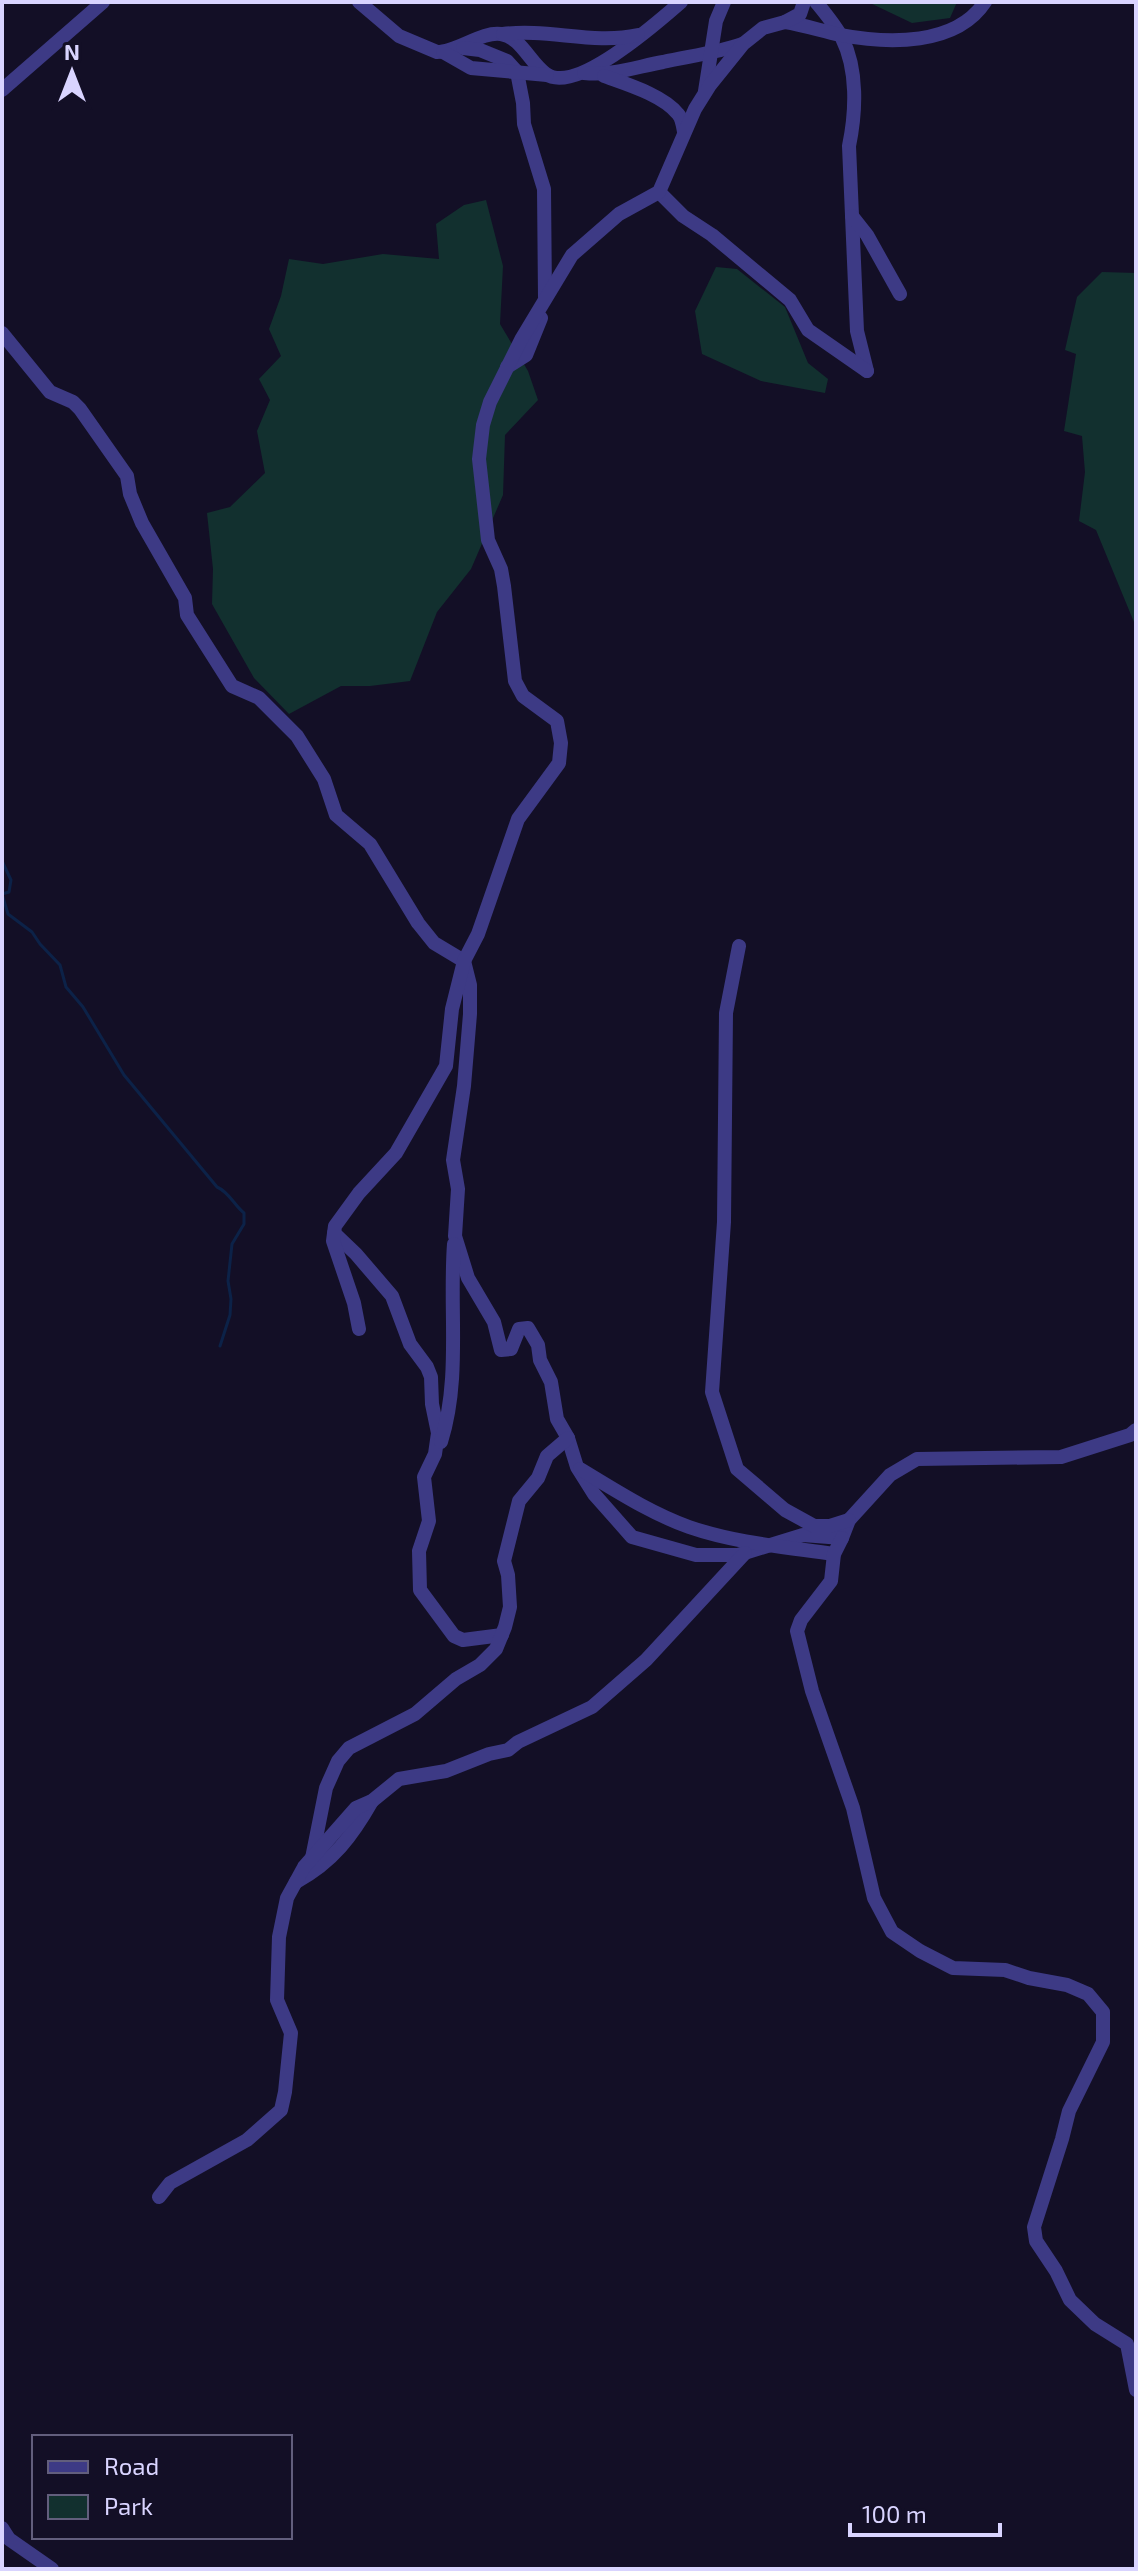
<svg xmlns="http://www.w3.org/2000/svg" width="1138" height="2571" font-family="'Exo 2',sans-serif">
  <rect width="100%" height="100%" fill="#130f26"/>
  <g fill="#12302f">
    <path d="M868 2H957L950 18 912 23Z"/>
    <path d="M486 200 503 266 500 324 528 371 538 400 505 435 503 495 471 569 437 612 410 681 370 686H341L289 714 254 678 212 604 213 569 207 513 230 507 265 473 257 431 270 400 259 379 281 356 269 329 281 296 289 259 323 264 383 254 439 259 436 224 464 205Z"/>
    <path d="M716 267 737 269 785 307 808 363 828 379 825 393 761 381 702 354 695 311Z"/>
    <path d="M1102 272 1136 273V627L1096 530 1079 521 1085 472 1082 436 1064 431 1076 354 1065 350 1077 297Z"/>
  </g>
  <g fill="none" stroke-linecap="round" stroke-linejoin="round">
    <g stroke="#0c2248" stroke-width="3">
      <path d="M2 861 11 880 9 892 2 894"/>
      <path d="M2 894 8 914 32 932 40 944 60 965 66 987 83 1007 124 1075 217 1187C229 1192 234 1205 244 1213V1224L232 1244 228 1281 231 1299 230 1315 220 1346"/>
    </g>
    <g stroke="#3d3a85" stroke-width="14">
      <path d="M359 2 399 36 437 52C457 52 482 31 501 34 521 37 530 63 546 74 576 95 658 22 681 2"/>
      <path d="M816 2C825 13 836 26 842 38 858 70 856 112 849 146L857 331 867 371"/>
      <path d="M785 22C804 25 822 31 841 35 888 44 956 46 985 2"/>
      <path d="M503 34C548 28 593 45 638 35"/>
      <path d="M463 48 480 50 507 61 517 72 523 103 524 124 544 189 545 297"/>
      <path d="M443 52 471 68 547 75"/>
      <path d="M584 73C612 76 636 67 663 62 690 56 716 53 742 44"/>
      <path d="M604 76C626 84 663 95 678 114 682 118 683 126 684 132"/>
      <path d="M2 90 103 2"/>
      <path d="M705 91 716 21 724 2"/>
      <path d="M659 192 683 216 712 235 790 300 808 330 867 371"/>
      <path d="M852 216 867 235 900 294"/>
      <path d="M2 333 50 392 73 402 80 409 127 476 130 494 142 523 185 598 187 615 232 686 259 698 297 736 324 779 336 815 370 844 418 923 434 943 464 961 470 985V1014L464 1086 453 1160 458 1189 455 1236 468 1278 494 1322 501 1350 511 1349 519 1329 528 1328 538 1345 540 1360 551 1382 557 1419 568 1438 577 1467 594 1494 632 1537 696 1555H738L803 1535 842 1538 849 1520 890 1475 917 1459 1061 1457 1130 1435 1136 1430"/>
      <path d="M507 367 526 355 541 318"/>
      <path d="M739 946 726 1013 724 1222 712 1392 737 1469 785 1510 814 1526H830L849 1520"/>
      <path d="M334 1233 356 1254 392 1296 410 1344 427 1367 431 1377 432 1404 438 1433 435 1454 424 1477 429 1521 419 1551 420 1590 454 1636 463 1640 502 1635"/>
      <path d="M359 1329 354 1303 333 1241 335 1226 359 1193 396 1153 446 1066 452 1009 464 961 478 934 518 819 559 763 561 743 557 721 523 696 515 681 504 586 501 569 488 540 479 459 483 425 490 402 522 338 572 255 619 214 659 192 695 109 710 85 743 44 763 28 785 22 800 14 804 2"/>
      <path d="M441 1442C461 1378 449 1310 454 1244"/>
      <path d="M580 1469C615 1490 650 1513 689 1527 735 1543 785 1547 834 1554"/>
      <path d="M842 1538 834 1554 831 1581 801 1620 797 1631 812 1691 853 1808 874 1898 892 1932 920 1951 953 1968 1005 1970 1029 1978 1067 1985 1088 1994 1103 2012V2042L1069 2111 1062 2139 1034 2227 1036 2241 1056 2271 1070 2300 1095 2324 1127 2344 1136 2390"/>
      <path d="M312 1858 326 1788 338 1761 349 1748 415 1714 456 1679 480 1665 496 1649 505 1627 510 1607 508 1575 504 1561 519 1501 538 1478 547 1456 568 1438"/>
      <path d="M296 1882C333 1862 352 1836 372 1801"/>
      <path d="M159 2197 170 2183 247 2140 281 2110 285 2092 291 2033 277 2000 279 1937 287 1898 304 1867 356 1808 372 1801 399 1779 446 1771 489 1754 508 1750 518 1742 592 1707 646 1660 745 1553"/>
      <path d="M2 2528 9 2539 52 2569"/>
    </g>
  </g>
  <rect width="1138" height="2571" fill="none" stroke="#d9d4ff" stroke-width="8"/>
  <rect x="32" y="2435" width="260" height="104" fill="#130f26" stroke="#625e7d" stroke-width="2"/>
  <rect x="48" y="2461" width="40" height="12" fill="#3d3a85" stroke="#625e7d" stroke-width="2"/>
  <text x="104" y="2475" font-size="24" fill="#d9d4ff">Road</text>
  <rect x="48" y="2495" width="40" height="24" fill="#12302f" stroke="#625e7d" stroke-width="2"/>
  <text x="104" y="2515" font-size="24" fill="#d9d4ff">Park</text>
  <g transform="translate(72 72)" stroke="#130f26" stroke-width="6" paint-order="stroke">
  <path d="M0-6L14 30L0 20L-14 30Z" fill="#d9d4ff"/>
  <text y="-12" font-size="22" font-weight="bold" text-anchor="middle" fill="#d9d4ff">N</text>
  </g>
  <path d="M850 2523v12h150v-12" fill="none" stroke="#d9d4ff" stroke-width="4"/>
  <text x="862" y="2523" font-size="24" fill="#d9d4ff" stroke="#130f26" stroke-width="6" paint-order="stroke">100 m</text>
</svg>
